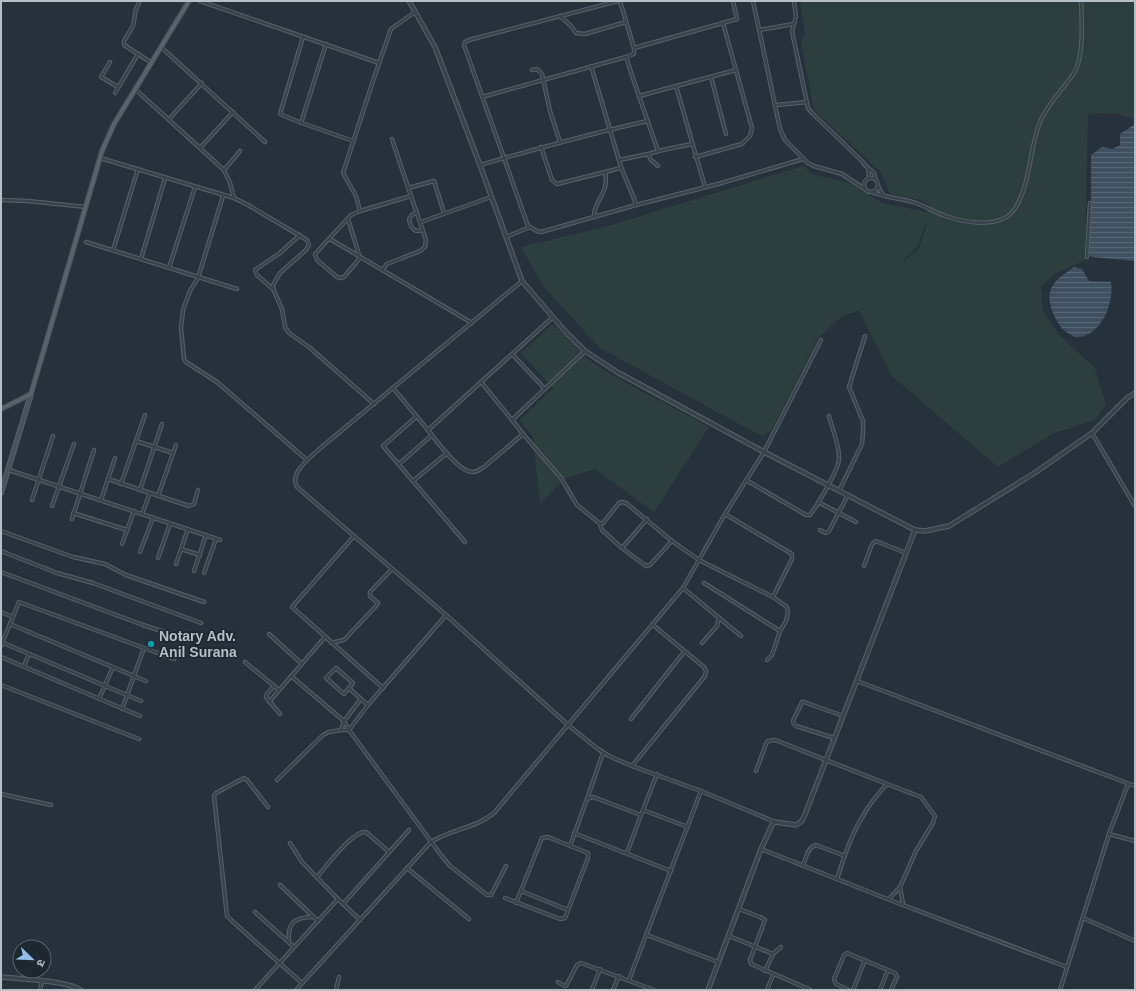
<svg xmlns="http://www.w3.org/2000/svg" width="1136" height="991" font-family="Arial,'Noto Sans Devanagari',sans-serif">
  <defs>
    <pattern id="water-rules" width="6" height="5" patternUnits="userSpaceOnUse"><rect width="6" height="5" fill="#3f5061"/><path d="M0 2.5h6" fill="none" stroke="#586776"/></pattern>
  </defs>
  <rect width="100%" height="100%" fill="#27313b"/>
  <g fill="#2c3f3e" fill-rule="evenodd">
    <path d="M800 1H1135V119L1114 113 1088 114 1085 260 1055 274 1041 286 1043 311 1059 335 1095 368 1106 405 1095 420 1052 434 998 467 892 376 859 311 872 305 841 317 818 338 772 429 763 437 600 348 543 286 521 247 608 226 803 166 814 175 851 183 882 203 927 212 930 206 920 200 890 194 881 172 814 110 801 42 805 35ZM927 220V223L919 249 905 260 889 297 905 258 917 247Z"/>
    <path d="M553 324 589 360 608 373 709 427 654 512 595 469 566 478 540 503 533 437 520 420 553 388 521 353Z"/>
  </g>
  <g fill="url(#water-rules)">
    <path d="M1135 124V261L1092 257 1088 254 1091 205V155L1102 147 1112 149 1120 145V134Z"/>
    <path d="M1074 267 1082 269 1089 281 1111 282C1114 301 1104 329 1084 336 1081 337 1077 337 1074 337 1070 334 1064 331 1061 327 1054 318 1046 300 1051 289 1055 279 1066 273 1074 267Z"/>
  </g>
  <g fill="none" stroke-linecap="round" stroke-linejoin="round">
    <defs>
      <g id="minor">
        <path d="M140 1 136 9 133 26 124 41V45L152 63"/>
        <path d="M200 1 379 63"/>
        <path d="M618 1 469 40 465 42 464 45 528 226 537 231 541 232 636 205C632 190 623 176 619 160"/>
        <path d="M620 1 634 48 737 19 733 1"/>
        <path d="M753 1 780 129 785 140 808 163 814 166 842 174 865 189"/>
        <path d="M794 1 796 17 792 31 793 36 808 108 812 113 861 160C863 162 865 166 868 168 873 172 875 172 875 179"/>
        <path d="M560 16 571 26 576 33 585 34 626 22"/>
        <path d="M759 30 794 24"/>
        <path d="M303 37 280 114 299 122 353 141"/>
        <path d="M161 47 265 142"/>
        <path d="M634 48V54L626 57 639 96 736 70 723 23"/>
        <path d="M110 62 101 77 118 87"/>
        <path d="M591 66 619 160 648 154 651 160 658 166"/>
        <path d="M532 70 537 69 542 74 550 111 560 142"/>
        <path d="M711 77 726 134"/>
        <path d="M676 86 705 187"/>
        <path d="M135 89 224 170 230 183 234 198"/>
        <path d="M115 93 138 54"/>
        <path d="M639 96 658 151 692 144"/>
        <path d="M482 97 626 57"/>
        <path d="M776 105 807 102"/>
        <path d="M169 119 202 83"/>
        <path d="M301 123 326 44"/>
        <path d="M392 139 411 196"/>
        <path d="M541 147 552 180 557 184 621 168"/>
        <path d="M200 148 233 112"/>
        <path d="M649 154 658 151"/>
        <path d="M695 157 742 144 750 136 752 128 736 70"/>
        <path d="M100 158 234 198 248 205 307 240 309 245 306 250 280 273 273 285 274 291 282 309 285 327 289 333 309 347 374 404"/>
        <path d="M480 165C536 149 591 133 648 121"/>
        <path d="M868 168 869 178"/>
        <path d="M224 170 240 151"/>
        <circle cx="871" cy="185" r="7"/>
        <path d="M878 186 883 195"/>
        <path d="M408 188 434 181 444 213"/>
        <path d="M872 192C885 198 902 198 916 203 925 206 934 212 943 215 964 223 1003 230 1016 207 1031 181 1029 150 1040 122 1046 106 1064 88 1074 73 1084 57 1082 20 1081 1"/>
        <path d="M223 196 198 278 190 291 183 310 181 328 184 359 186 362 217 382 307 460"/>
        <path d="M1 200 28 201 86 207"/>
        <path d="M636 205 718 184 803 159"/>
        <path d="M417 212 412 215 409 219C410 224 411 228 416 231L423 230"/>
        <path d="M594 217C593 201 610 194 605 172"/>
        <path d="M348 219 360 258 344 277 340 278 337 277 317 260 315 254 351 215 360 211"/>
        <path d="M421 222 491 197"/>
        <path d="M506 237 530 227"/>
        <path d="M330 239 472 323"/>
        <path d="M86 242 237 289"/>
        <path d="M113 250 138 169"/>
        <path d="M1087 257 1090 203"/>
        <path d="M141 259 165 178"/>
        <path d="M169 268 195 187"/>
        <path d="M382 270 387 264 420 251 425 247 426 240 411 196 360 211 356 196 343 173 375 75 391 29 415 12"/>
        <path d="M522 281 318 450C309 459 289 473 297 487L446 615 568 725 598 749 609 756 632 766 701 791 775 822"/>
        <path d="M274 290 257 275 255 270 280 253 300 235"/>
        <path d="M512 354 545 389"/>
        <path d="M481 382 512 420"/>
        <path d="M393 388 428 430 553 317"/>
        <path d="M416 417 383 446 465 542"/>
        <path d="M428 430C436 440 459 473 473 472 477 472 480 469 484 467L523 434 512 420 585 351"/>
        <path d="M1092 433 1135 506"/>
        <path d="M523 434 561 478 577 505 598 522 600 524 603 523 619 503 622 502 626 503 672 541 699 560 773 597 792 559V554L725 514"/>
        <path d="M136 441 173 453"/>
        <path d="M399 464 432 435"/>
        <path d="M9 470 220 540"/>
        <path d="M108 479 115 458"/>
        <path d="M746 480 806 515H810C817 506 839 469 839 459 840 446 832 429 829 416"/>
        <path d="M413 481 447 453"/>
        <path d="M121 484 145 415"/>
        <path d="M140 490 162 424"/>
        <path d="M839 491 862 444 863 433V421L849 387 865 336"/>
        <path d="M158 496 176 445"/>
        <path d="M32 500 53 436"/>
        <path d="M101 500 108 479 189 506 194 504 198 490"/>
        <path d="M818 502 856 522"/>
        <path d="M52 506 74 444"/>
        <path d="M73 513 127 530"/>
        <path d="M142 514 150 493"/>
        <path d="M72 519 94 450"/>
        <path d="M600 524 602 530 622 548 646 566 650 565 672 541"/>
        <path d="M820 530 826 533 829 531 848 495"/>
        <path d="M1 531 73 557 105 564 126 575 204 602"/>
        <path d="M354 536 292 607 383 688"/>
        <path d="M122 544 134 511"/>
        <path d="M622 548 647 519"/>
        <path d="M181 549 200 555"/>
        <path d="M1 551 57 573 93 583 201 623"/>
        <path d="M140 552 153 518"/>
        <path d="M158 558 170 524"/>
        <path d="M176 564 188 529"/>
        <path d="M864 566 872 544 876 541 906 553"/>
        <path d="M194 571 206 535"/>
        <path d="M1 572 143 625 189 640"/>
        <path d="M204 573 216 539"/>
        <path d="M704 583 780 631"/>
        <path d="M683 588 741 636"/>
        <path d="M1 612 13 617"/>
        <path d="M446 615 368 705 349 730 441 855 450 866 487 895H491L506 866"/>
        <path d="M10 624 146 681"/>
        <path d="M269 634 302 664"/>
        <path d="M1 642 141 701"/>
        <path d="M331 643 344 640 377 605 378 603 370 596V592L392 569"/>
        <path d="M702 643 717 626 719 618"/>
        <path d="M1 646 19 602 174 659"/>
        <path d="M1 657 140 716"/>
        <path d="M767 660 772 655 780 631 786 621 788 613 787 607 773 597"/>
        <path d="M245 662 279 690"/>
        <path d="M24 666 29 654"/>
        <path d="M291 676 344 721 349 730"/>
        <path d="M857 681 1135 786"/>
        <path d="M1 685 139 739"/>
        <path d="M274 686 267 694 266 697 280 714"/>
        <path d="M349 688 344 694 326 678 336 668 353 683 349 688 361 699 344 721 341 730H349"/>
        <path d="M99 699 113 667"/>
        <path d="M361 699 368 705"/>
        <path d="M269 702 325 637"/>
        <path d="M122 709 144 648"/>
        <path d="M631 719 684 652"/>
        <path d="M834 738 796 726 794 724 793 721 802 702H804L843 716"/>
        <path d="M632 766 705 676 706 671 704 667 653 625"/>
        <path d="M756 771 766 744 768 741 775 740 887 784C878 794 869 804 863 816 851 835 844 857 837 879"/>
        <path d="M277 780 323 735 329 732 341 730"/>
        <path d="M887 784 921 797 935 816 933 823 916 851 900 887 889 899"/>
        <path d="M1 794 51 805"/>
        <path d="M587 799 603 753"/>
        <path d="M268 807 247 780 244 778 216 793 214 796 227 916 231 920 302 983"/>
        <path d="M643 810 688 827"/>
        <path d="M574 833 671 871"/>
        <path d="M1109 834 1135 841"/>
        <path d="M290 843 302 862 338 899 360 920"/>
        <path d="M570 846 587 799 593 797 641 815 657 774"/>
        <path d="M761 849 895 902 1067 967"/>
        <path d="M627 853 641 815"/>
        <path d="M803 865C806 858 808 847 816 845L845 856"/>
        <path d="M407 868 469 919"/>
        <path d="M317 877C326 867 353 830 366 832L389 852"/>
        <path d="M280 885 318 921"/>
        <path d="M900 887 903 904"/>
        <path d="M521 891 568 910"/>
        <path d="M505 898 560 919 565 918 588 858V853L548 837 542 838 516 903"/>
        <path d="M343 904 409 830"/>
        <path d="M739 909 760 917 765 920 750 960 751 964 811 990"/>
        <path d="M255 912 294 947"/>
        <path d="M1083 918 1135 941"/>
        <path d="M647 935 718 962"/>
        <path d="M729 936 773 954 765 971"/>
        <path d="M289 942C287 922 295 917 314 917"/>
        <path d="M773 954 781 947"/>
        <path d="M629 980 701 791"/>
        <path d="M558 982 564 986H566L577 965 581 963 654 990"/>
        <path d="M40 990 42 981"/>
        <path d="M255 990 338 899"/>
        <path d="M296 990 430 843C449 829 475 829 494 813L683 588 725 514 764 452 821 340"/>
        <path d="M336 990 339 977"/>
        <path d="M592 990 600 969"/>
        <path d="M613 990 619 976"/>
        <path d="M767 990 773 975"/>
        <path d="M849 990 836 984 834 979 844 955 847 953 895 973 897 977 891 990"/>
        <path d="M853 990 865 960"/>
        <path d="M880 990 888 970"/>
        <path d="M1060 990 1110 831 1128 784"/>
      </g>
      <g id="tertiary">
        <path d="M409 1 435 47 480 165 522 281 564 330 585 351 617 372 764 452 915 530 925 531 949 526 1036 472 1092 433 1127 398 1135 393"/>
        <path d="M1 977C21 979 65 980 81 990"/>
        <path d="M708 990 761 849 772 825 775 822 796 825 801 822 804 817 915 530"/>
      </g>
      <path id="secondary" d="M1 493 31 394"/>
      <path id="primary" d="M1 409 31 394 102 151 114 124 189 1"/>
    </defs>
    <use href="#minor" stroke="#586169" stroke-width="4.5"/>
    <use href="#tertiary" stroke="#586169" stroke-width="5.5"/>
    <use href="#secondary" stroke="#586169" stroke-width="6"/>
    <use href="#primary" stroke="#434c54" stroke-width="6"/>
    <use href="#minor" stroke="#3a434b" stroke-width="2.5"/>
    <use href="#tertiary" stroke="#3a434b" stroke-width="3.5"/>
    <use href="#secondary" stroke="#49525d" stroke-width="4"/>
    <use href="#primary" stroke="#59626b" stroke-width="4"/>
  </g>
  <circle fill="#0f9aa8" stroke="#1f2830" stroke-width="1.5" cx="151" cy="644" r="4"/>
  <g text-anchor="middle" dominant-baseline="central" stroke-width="3.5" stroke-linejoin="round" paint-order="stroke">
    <g font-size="14" font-weight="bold" fill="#b6bec6" stroke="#1f2830" text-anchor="start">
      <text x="159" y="636">Notary Adv.<tspan x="159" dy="16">Anil Surana</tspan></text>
    </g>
  </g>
  <rect width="1136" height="991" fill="none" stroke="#b6bec6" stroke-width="4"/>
  <g transform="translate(32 959) rotate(113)"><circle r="19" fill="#1f2830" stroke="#5b646c"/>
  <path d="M0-3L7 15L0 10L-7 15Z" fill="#96beeb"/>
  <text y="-6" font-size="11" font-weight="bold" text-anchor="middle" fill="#b6bec6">उ</text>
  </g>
</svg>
